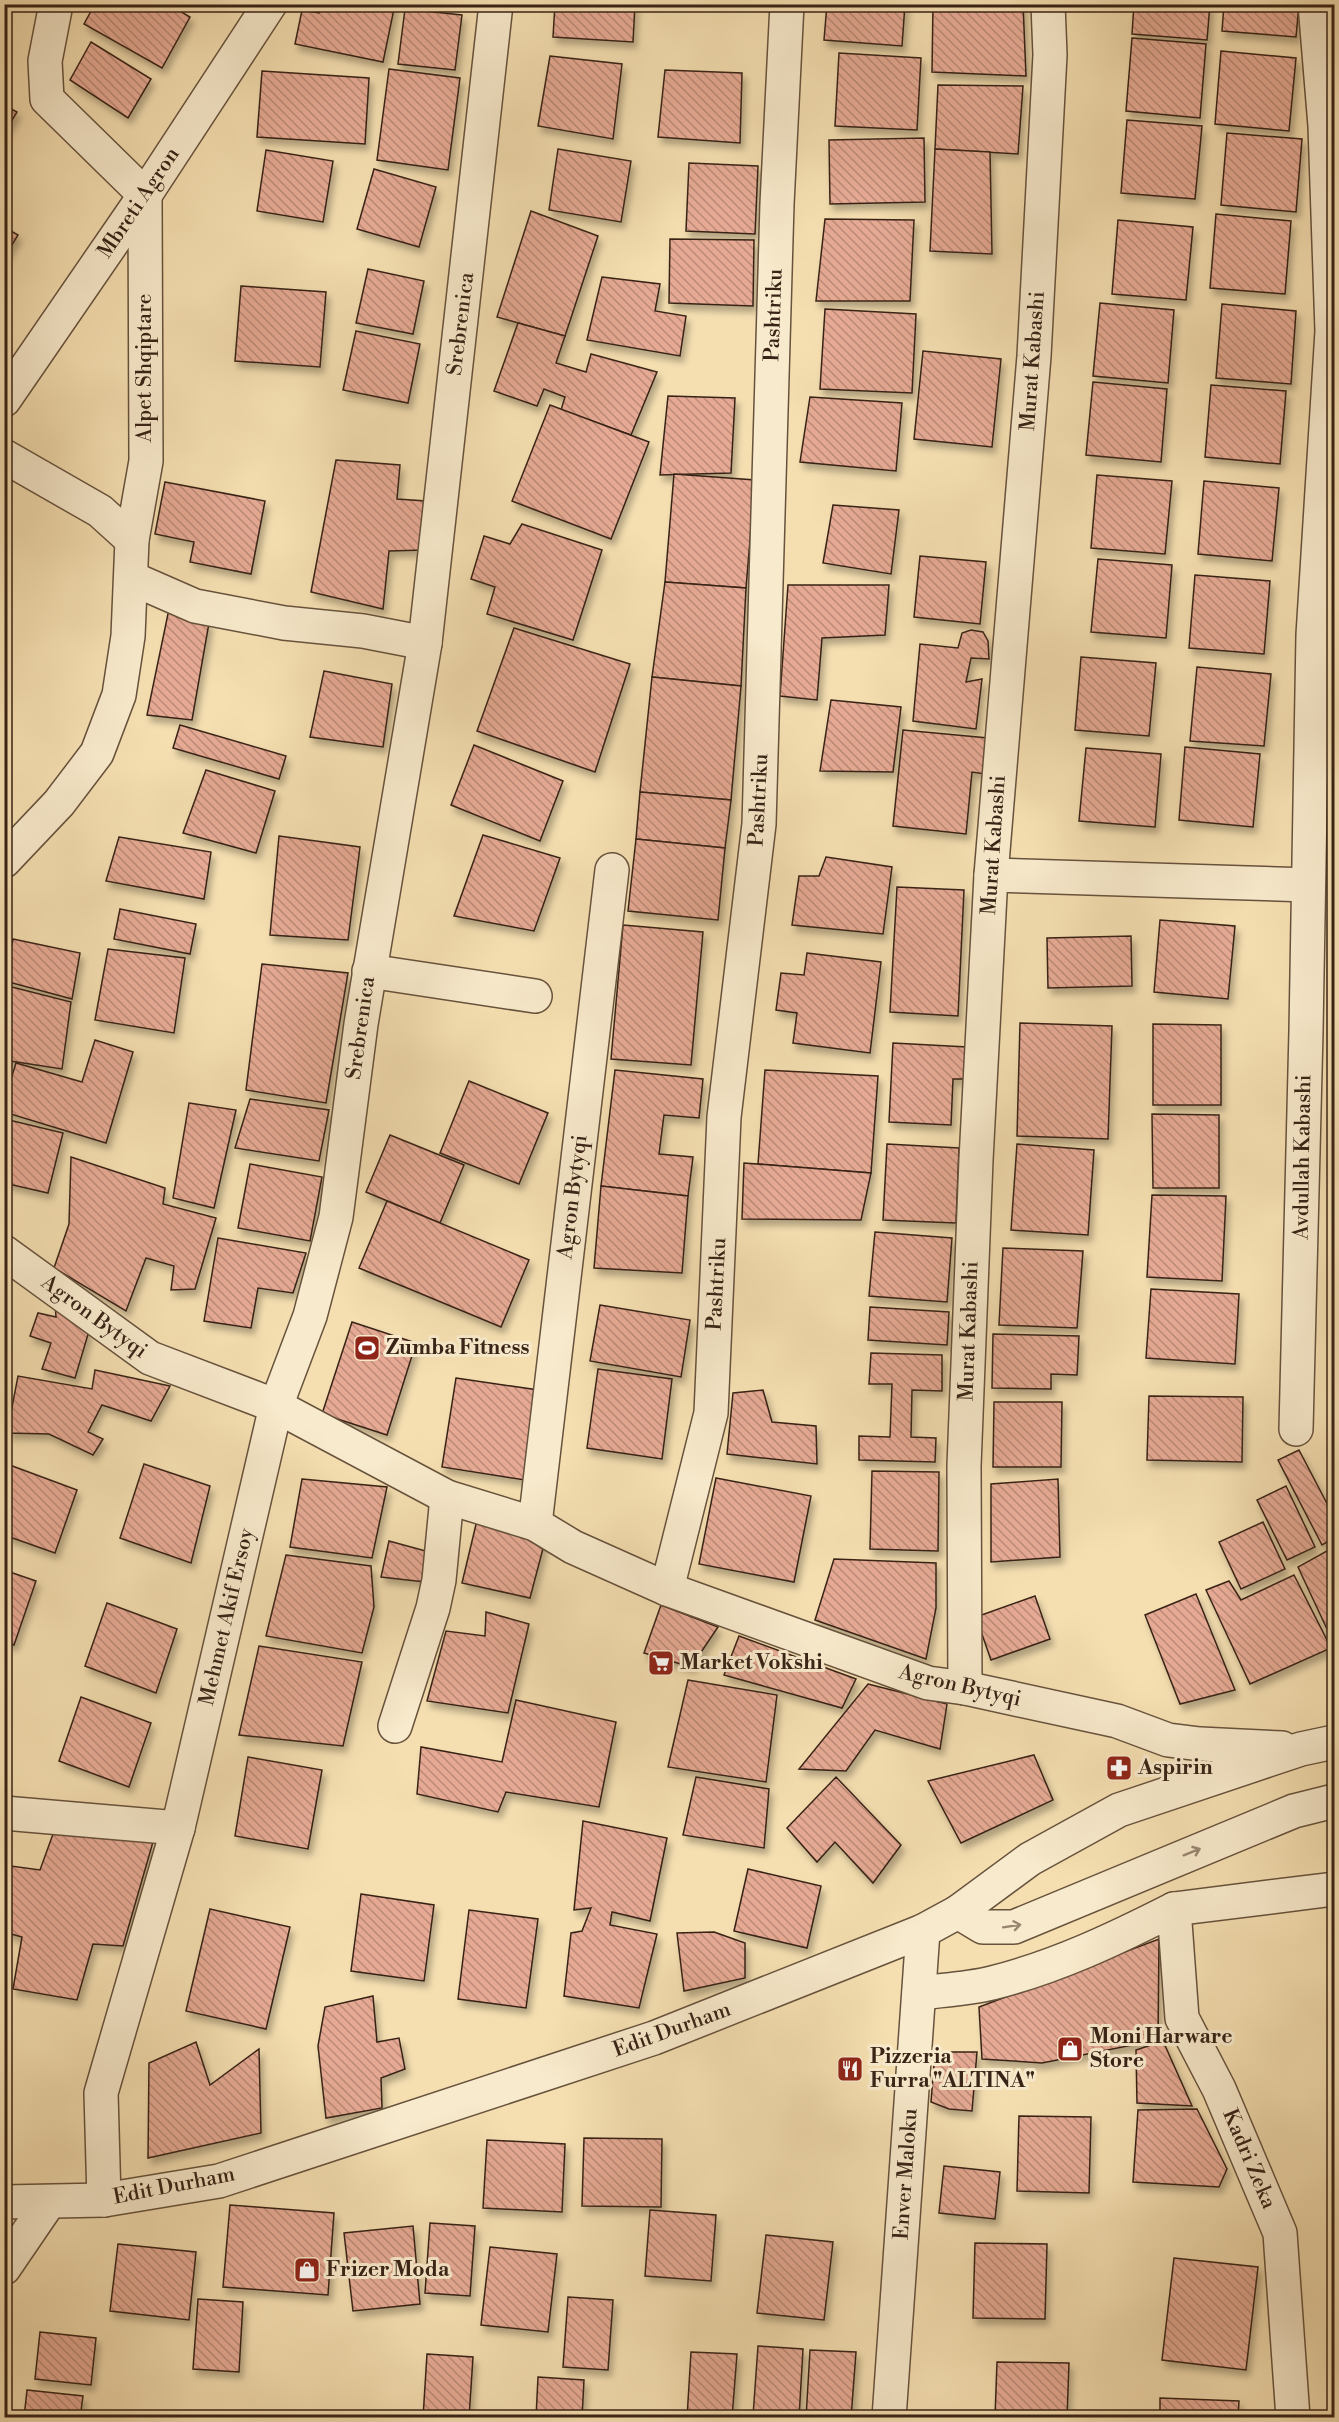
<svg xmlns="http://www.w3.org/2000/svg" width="1339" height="2422" font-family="'Libre Bodoni',serif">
  <defs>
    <pattern id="building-back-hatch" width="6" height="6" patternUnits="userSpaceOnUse" patternTransform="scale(1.5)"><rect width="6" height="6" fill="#e6aa94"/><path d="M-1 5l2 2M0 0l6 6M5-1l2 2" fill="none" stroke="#bb8a78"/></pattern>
    <filter id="shadow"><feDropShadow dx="3.5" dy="6" stdDeviation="3" flood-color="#0004"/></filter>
  </defs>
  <rect width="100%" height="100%" fill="#f5dfb1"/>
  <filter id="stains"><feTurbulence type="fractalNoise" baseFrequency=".00333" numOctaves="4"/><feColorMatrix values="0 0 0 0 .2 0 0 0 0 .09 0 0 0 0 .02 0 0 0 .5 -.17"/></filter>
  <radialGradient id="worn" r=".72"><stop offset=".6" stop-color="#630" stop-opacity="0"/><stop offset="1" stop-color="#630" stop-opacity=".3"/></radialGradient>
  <g fill="url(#building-back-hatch)" stroke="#382316" stroke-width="1.5" filter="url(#shadow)">
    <path d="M95 4H168L190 17 162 68 84 24Z"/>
    <path d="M321 4H395L383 62 295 44 302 10 319 13Z"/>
    <path d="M555 4H635L633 42 553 37Z"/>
    <path d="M827 4H905L902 46 824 40Z"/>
    <path d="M933 4H1023L1026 76 932 72Z"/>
    <path d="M1134 4H1210L1207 40 1132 34Z"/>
    <path d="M1224 4H1299L1296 37 1222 31Z"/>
    <path d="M405 9 462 15 455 70 398 64Z"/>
    <path d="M1132 38 1206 44 1200 118 1126 111Z"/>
    <path d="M91 42 151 79 128 118 70 80Z"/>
    <path d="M1221 51 1296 58 1289 131 1215 124Z"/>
    <path d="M839 53 921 58 917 130 835 126Z"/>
    <path d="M550 56 622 64 613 139 538 126Z"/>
    <path d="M389 69 460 78 448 170 377 160Z"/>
    <path d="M665 70 742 73 740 143 658 137Z"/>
    <path d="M262 71 369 78 365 144 257 137Z"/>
    <path d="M938 85 1023 86 1018 154 935 149Z"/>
    <path d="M4 105 17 112 4 133Z"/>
    <path d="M1127 120 1202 126 1195 199 1121 193Z"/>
    <path d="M1227 133 1302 139 1296 212 1221 205Z"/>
    <path d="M924 138 925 202 830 204 829 140Z"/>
    <path d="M558 149 631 161 621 222 549 210Z"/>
    <path d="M935 149 990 152 992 254 930 251Z"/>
    <path d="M266 150 333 161 323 222 257 211Z"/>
    <path d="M689 163 758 166 755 234 686 231Z"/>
    <path d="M374 169 436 187 419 247 357 229Z"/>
    <path d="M531 211 598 236 565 336 497 317Z"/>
    <path d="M1216 214 1291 221 1285 294 1210 288Z"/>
    <path d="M825 219 914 220 910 301H816Z"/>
    <path d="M1118 220 1193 227 1186 300 1112 294Z"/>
    <path d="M4 227 18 235 4 258Z"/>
    <path d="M670 239 754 240 753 306 669 303Z"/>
    <path d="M368 269 424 281 413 334 356 323Z"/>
    <path d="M602 277 660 284 655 311 686 316 680 356 587 340Z"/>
    <path d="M241 286 326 292 320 367 235 361Z"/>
    <path d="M1100 303 1174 310 1168 383 1093 376Z"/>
    <path d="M1222 304 1296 311 1291 384 1216 378Z"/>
    <path d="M825 309 916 314 912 393 820 389Z"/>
    <path d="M518 323 565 336 556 363 586 372 591 354 657 372 631 435 561 410 565 397 544 389 537 406 494 391Z"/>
    <path d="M356 331 420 344 408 403 343 390Z"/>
    <path d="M923 351 1001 359 992 447 914 439Z"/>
    <path d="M1093 382 1167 389 1161 462 1086 455Z"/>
    <path d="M1211 385 1286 391 1280 464 1205 457Z"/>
    <path d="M668 396 735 398 731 473 660 475Z"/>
    <path d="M810 397 902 403 896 471 800 462Z"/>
    <path d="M550 405 649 442 611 539 512 501Z"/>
    <path d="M336 460 400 465 397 499 426 501 424 550 389 551 383 609 311 592Z"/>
    <path d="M674 474 755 480 746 588 665 582Z"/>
    <path d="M1097 475 1172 481 1165 554 1091 548Z"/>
    <path d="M1204 481 1279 488 1272 561 1198 554Z"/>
    <path d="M165 482 265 501 251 574 190 562 194 542 155 534Z"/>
    <path d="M833 505 899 510 891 574 823 563Z"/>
    <path d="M522 524 602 550 573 640 487 614 495 587 471 579 484 536 510 544Z"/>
    <path d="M920 556 986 562 980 624 914 617Z"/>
    <path d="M1098 559 1172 565 1166 638 1091 632Z"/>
    <path d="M1195 575 1270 581 1264 654 1189 648Z"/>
    <path d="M665 582 746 588 741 686 652 677Z"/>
    <path d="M788 585H889L885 635 822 638 817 700 780 696Z"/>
    <path d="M169 609 209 623 192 720 147 715Z"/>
    <path d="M514 628 630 664 595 772 477 731Z"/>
    <path d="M971 630 983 632 988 641 989 659 971 658 966 682 982 679 976 729 913 721 920 644 958 648 962 633Z"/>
    <path d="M1081 657 1156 663 1149 736 1075 730Z"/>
    <path d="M1197 667 1271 674 1264 746 1190 741Z"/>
    <path d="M324 671 392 684 383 747 310 737Z"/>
    <path d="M652 677 741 686 731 800 640 792Z"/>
    <path d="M831 700 901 707 893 772 820 771Z"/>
    <path d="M180 725 286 756 279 779 173 748Z"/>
    <path d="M903 730 988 738 985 774 972 772 966 834 893 826Z"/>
    <path d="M474 745 563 781 540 841 451 805Z"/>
    <path d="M1185 747 1260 754 1253 827 1179 820Z"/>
    <path d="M1086 748 1161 754 1155 827 1079 821Z"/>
    <path d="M206 770 275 791 256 853 183 833Z"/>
    <path d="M640 792 731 800 725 848 636 839Z"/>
    <path d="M483 835 560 858 534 931 454 916Z"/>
    <path d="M279 836 360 847 348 940 270 935Z"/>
    <path d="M119 837 211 852 204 899 106 881Z"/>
    <path d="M636 839 725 848 718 920 628 911Z"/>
    <path d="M826 857 892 867 883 934 792 925 799 876H819Z"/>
    <path d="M897 887 964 890 958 1016 890 1012Z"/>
    <path d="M120 909 196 924 190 954 114 939Z"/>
    <path d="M1160 920 1235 926 1228 999 1154 992Z"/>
    <path d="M623 925 703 932 691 1065 611 1059Z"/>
    <path d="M1131 936 1132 986 1048 988 1047 938Z"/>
    <path d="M13 939 80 953 72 999 5 981Z"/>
    <path d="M108 949 185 958 174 1033 95 1020Z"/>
    <path d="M807 953 881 962 870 1053 793 1043 797 1013 776 1010 781 973 804 975Z"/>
    <path d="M262 964 348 973 326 1103 246 1090Z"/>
    <path d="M4 985 71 1002 62 1069 4 1060Z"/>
    <path d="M1020 1023 1112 1026 1108 1139 1017 1136Z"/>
    <path d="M1153 1024 1221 1025V1105H1153Z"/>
    <path d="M95 1040 133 1052 106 1143 4 1112V1101L16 1063 82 1082Z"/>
    <path d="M893 1043 967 1047 965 1079H953L951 1125 889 1122Z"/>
    <path d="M615 1070 703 1079 699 1118 664 1115 659 1154 693 1157 688 1196 601 1186Z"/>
    <path d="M765 1070 878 1076 871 1173 758 1164Z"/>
    <path d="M469 1081 548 1113 519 1184 440 1153Z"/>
    <path d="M250 1099 329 1110 319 1161 235 1148Z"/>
    <path d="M189 1103 236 1110 214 1208 173 1198Z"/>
    <path d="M1152 1114 1219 1115V1188H1153Z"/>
    <path d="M9 1120 63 1133 48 1193 4 1183V1140Z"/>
    <path d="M390 1135 464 1165 440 1223 366 1192Z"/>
    <path d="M887 1144 959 1148 956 1223 883 1220Z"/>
    <path d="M1017 1144 1094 1150 1088 1235 1011 1230Z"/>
    <path d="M71 1157 165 1188 163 1204 216 1218 195 1289 171 1290 174 1266 146 1258 126 1311 54 1268 69 1224Z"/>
    <path d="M744 1163 871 1173 861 1220 742 1219Z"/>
    <path d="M250 1164 322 1177 310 1241 238 1228Z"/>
    <path d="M601 1186 688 1196 682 1273 594 1268Z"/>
    <path d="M1152 1195 1226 1196 1222 1281 1147 1277Z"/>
    <path d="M387 1201 529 1260 501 1327 359 1268Z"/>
    <path d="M875 1232 952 1238 947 1302 869 1296Z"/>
    <path d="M218 1238 306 1253 293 1293 258 1288 251 1328 204 1321Z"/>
    <path d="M1003 1248 1083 1251 1077 1328 999 1325Z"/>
    <path d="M1151 1289 1239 1294 1235 1364 1146 1358Z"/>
    <path d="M55 1303 89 1331 75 1378 42 1369 51 1343 30 1336 38 1313 56 1317Z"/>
    <path d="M600 1305 690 1320 681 1377 590 1361Z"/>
    <path d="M870 1307 949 1312 947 1345 868 1340Z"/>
    <path d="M352 1322 416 1343 387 1435 322 1414Z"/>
    <path d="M993 1334 1079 1336 1077 1375 1051 1374V1389L992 1388Z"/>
    <path d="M871 1353 942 1355V1391L912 1390 911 1437 936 1438 935 1462 859 1460V1436L890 1437 892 1384H869Z"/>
    <path d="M598 1369 672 1379 662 1459 587 1448Z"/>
    <path d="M95 1370 170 1386 151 1421 102 1405 88 1432 103 1439 93 1455 49 1434 7 1433 18 1376 92 1389Z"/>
    <path d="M456 1378 538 1390 525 1480 442 1467Z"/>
    <path d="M763 1390 772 1422 816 1426 817 1464 727 1454 733 1393Z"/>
    <path d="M1149 1396 1243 1397 1242 1462 1147 1460Z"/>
    <path d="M994 1402H1062L1061 1467H993Z"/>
    <path d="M1299 1450 1334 1517V1538L1322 1545 1278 1460Z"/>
    <path d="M7 1464 77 1490 55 1553 4 1535V1471Z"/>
    <path d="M144 1464 210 1486 191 1563 120 1538Z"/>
    <path d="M872 1471 939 1472 938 1551 870 1549Z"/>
    <path d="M716 1478 811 1496 794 1582 699 1564Z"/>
    <path d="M302 1479 387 1487 372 1558 290 1547Z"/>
    <path d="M1058 1479 1060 1557 991 1562V1484Z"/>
    <path d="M1286 1486 1315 1547 1287 1560 1257 1500Z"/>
    <path d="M478 1516 546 1537 530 1598 462 1583Z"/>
    <path d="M1263 1522 1285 1569 1241 1589 1219 1542Z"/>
    <path d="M389 1541 433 1553 425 1582 381 1577Z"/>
    <path d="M1334 1547V1644L1298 1567Z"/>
    <path d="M286 1555 371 1566 374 1607 362 1653 266 1636Z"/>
    <path d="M834 1559 936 1563V1608L926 1659 815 1620Z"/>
    <path d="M4 1570 36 1581 14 1645 4 1642Z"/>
    <path d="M1294 1575 1331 1648 1250 1684 1206 1590 1229 1581 1241 1600Z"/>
    <path d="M1196 1594 1235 1690 1180 1704 1145 1615Z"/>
    <path d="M1035 1596 1050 1639 991 1660 976 1617Z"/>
    <path d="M107 1603 177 1629 156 1693 85 1666Z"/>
    <path d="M661 1605 718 1627 691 1667 644 1653Z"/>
    <path d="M486 1612 529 1624 508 1713 427 1701 446 1631 485 1636Z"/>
    <path d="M739 1636 856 1679 842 1708 724 1675Z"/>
    <path d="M259 1646 362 1662 343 1746 239 1735Z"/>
    <path d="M688 1680 777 1695 766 1782 668 1767Z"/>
    <path d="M868 1684 947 1704 940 1749 875 1730 846 1771 799 1769Z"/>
    <path d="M81 1697 151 1723 129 1787 59 1761Z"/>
    <path d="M516 1700 616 1722 599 1807 506 1792 498 1812 417 1794 421 1747 502 1762Z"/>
    <path d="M1034 1755 1053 1800 961 1843 928 1781Z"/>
    <path d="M248 1757 322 1770 308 1849 235 1836Z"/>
    <path d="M696 1777 769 1789 764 1848 683 1835Z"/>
    <path d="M836 1777 901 1845 873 1883 835 1842 817 1862 787 1828Z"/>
    <path d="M583 1821 667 1838 650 1921 612 1912 610 1925 657 1934 639 2008 564 1996 571 1933 582 1931 591 1908 574 1910Z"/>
    <path d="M53 1834 153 1842 123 1946 93 1944 77 2000 13 1989 22 1937 4 1932V1865L40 1870Z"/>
    <path d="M748 1869 821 1886 807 1948 734 1931Z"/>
    <path d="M361 1894 434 1905 424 1981 351 1971Z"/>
    <path d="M210 1909 290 1927 266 2029 186 2011Z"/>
    <path d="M469 1910 538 1919 526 2008 458 1999Z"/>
    <path d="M714 1932 745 1943V1978L684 1991 677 1933Z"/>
    <path d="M1159 1939 1158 2040 1042 2063 982 2059 979 2007Z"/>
    <path d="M373 1996 377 2042 399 2038 405 2069 381 2078 382 2108 326 2118 318 2046 325 2007Z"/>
    <path d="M1163 2041 1192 2106 1137 2103 1136 2050Z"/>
    <path d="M196 2042 210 2085 259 2049 261 2133 148 2158 149 2063Z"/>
    <path d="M935 2052H977L972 2111 949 2109 931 2102Z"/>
    <path d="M1197 2109 1227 2169 1219 2187 1133 2182 1138 2110Z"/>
    <path d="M1019 2116 1091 2117 1089 2193 1017 2191Z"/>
    <path d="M584 2138 662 2139 661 2207 582 2206Z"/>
    <path d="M487 2140 565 2144 562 2212 483 2208Z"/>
    <path d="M944 2166 1000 2172 995 2219 939 2213Z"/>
    <path d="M230 2205 334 2213 328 2295 223 2287Z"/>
    <path d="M650 2210 716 2215 711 2281 645 2276Z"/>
    <path d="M430 2223 475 2226 470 2296 425 2293Z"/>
    <path d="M413 2226 420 2304 353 2311 344 2233Z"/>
    <path d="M766 2235 833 2242 824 2320 757 2313Z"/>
    <path d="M975 2243 1047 2244 1045 2319 973 2318Z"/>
    <path d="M118 2244 196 2252 189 2320 110 2311Z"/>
    <path d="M490 2247 557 2254 548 2332 481 2325Z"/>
    <path d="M1174 2258 1258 2267 1246 2370 1162 2360Z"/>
    <path d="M568 2297 613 2300 608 2370 563 2367Z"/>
    <path d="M198 2299 243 2302 239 2372 193 2369Z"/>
    <path d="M40 2332 96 2338 91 2385 35 2379Z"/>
    <path d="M758 2346 803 2349 799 2418 753 2416Z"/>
    <path d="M810 2350 856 2352 851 2418H806Z"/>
    <path d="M691 2352 737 2354 732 2418H687Z"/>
    <path d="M427 2354 473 2357 469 2418H423Z"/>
    <path d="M997 2362 1069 2363 1067 2418H995Z"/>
    <path d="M538 2377 584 2380 582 2418H536Z"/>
    <path d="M27 2390 83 2396 80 2418H24Z"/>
    <path d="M1160 2398 1239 2401 1238 2418H1160Z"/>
  </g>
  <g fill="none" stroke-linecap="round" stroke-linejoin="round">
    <defs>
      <g id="minor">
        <path d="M4 400 145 195 270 4"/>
        <path d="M4 456 100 511 132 540"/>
        <path d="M131 578 195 606 284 623 363 631 425 643"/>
        <path d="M4 861 59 803 97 753 119 695 128 636 132 540 146 461 145 195 47 99 45 61 56 4"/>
        <path d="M991 875 1308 885"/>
        <path d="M369 971 535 996"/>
        <path d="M4 1252 150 1358 276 1406 447 1497 535 1524 573 1547 667 1589 928 1683 965 1688 1117 1721 1168 1740 1200 1744 1282 1748"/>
        <path d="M1296 1429 1306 1031 1313 635 1332 331 1325 126 1315 4"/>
        <path d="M535 1524 612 870"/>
        <path d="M667 1589 711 1413 724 1117 759 824 777 204 787 4"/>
        <path d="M965 1688 964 1466 976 1160 991 875 1034 356 1050 55 1048 4"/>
        <path d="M395 1726 433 1608 439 1580 447 1497"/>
        <path d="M4 1813 178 1828"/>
        <path d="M1174 1909 1334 1889"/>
        <path d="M958 1912 983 1927H1014L1294 1811 1334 1801"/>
        <path d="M919 1993C943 1990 968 1989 992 1983 1056 1967 1115 1939 1174 1909L1182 2018 1219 2089 1280 2233 1293 2418"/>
        <path d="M104 2200 101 2093 178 1828 276 1406 310 1316 336 1217 361 1024 425 643 496 4"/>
        <path d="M4 2202 104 2200 219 2181 654 2038 923 1931 958 1912 1030 1859 1119 1810 1301 1749 1334 1742"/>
        <path d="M4 2268 49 2202"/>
        <path d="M889 2418 923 1931"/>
      </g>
    </defs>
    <use href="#minor" stroke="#67523d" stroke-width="36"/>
    <use href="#minor" stroke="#f8eacc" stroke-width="33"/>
  </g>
  <defs><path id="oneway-shaft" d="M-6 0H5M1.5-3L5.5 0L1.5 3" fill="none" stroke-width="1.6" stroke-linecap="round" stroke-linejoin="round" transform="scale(1.5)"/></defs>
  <g stroke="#988671">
    <use href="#oneway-shaft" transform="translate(1192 1852) rotate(-22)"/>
    <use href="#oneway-shaft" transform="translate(1012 1926) rotate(-9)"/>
  </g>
  <defs>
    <symbol id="stadium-square" viewBox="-11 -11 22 22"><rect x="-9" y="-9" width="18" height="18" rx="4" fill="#8f2418" stroke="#f8eacc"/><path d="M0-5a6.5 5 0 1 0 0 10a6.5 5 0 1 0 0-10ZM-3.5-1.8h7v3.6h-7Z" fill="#fff"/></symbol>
    <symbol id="supermarket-square" viewBox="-11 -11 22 22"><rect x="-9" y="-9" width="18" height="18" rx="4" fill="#8f2418" stroke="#f8eacc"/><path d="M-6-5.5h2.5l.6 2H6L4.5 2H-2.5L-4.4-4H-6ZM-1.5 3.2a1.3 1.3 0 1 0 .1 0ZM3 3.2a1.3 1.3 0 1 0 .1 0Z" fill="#fff"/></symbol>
    <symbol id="pharmacy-square" viewBox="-11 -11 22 22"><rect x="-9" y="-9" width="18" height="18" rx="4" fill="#8f2418" stroke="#f8eacc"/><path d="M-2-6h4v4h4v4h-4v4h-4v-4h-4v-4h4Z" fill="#fff"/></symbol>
    <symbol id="shop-square" viewBox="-11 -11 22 22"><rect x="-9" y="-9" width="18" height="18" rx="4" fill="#8f2418" stroke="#f8eacc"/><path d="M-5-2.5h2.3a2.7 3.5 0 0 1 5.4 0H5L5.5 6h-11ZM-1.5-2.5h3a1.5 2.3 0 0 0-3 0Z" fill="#fff"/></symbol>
    <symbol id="restaurant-square" viewBox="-11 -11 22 22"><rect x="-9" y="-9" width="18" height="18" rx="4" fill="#8f2418" stroke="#f8eacc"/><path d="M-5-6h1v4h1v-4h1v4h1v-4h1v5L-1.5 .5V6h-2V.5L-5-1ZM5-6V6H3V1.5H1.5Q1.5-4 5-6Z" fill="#fff"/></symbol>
  </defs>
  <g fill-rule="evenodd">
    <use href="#stadium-square" x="352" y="1333" width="30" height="30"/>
    <use href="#supermarket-square" x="646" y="1648" width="30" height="30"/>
    <use href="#pharmacy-square" x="1104" y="1753" width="30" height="30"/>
    <use href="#shop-square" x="1055" y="2034" width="30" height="30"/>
    <use href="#restaurant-square" x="835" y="2054" width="30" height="30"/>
    <use href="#shop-square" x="292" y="2255" width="30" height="30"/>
  </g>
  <g text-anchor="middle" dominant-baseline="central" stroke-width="6" stroke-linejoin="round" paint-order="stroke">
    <g font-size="21" fill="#382316" stroke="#f8eacc">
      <text transform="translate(139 203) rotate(-56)">Mbreti Agron</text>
      <text transform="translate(774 315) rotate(-88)">Pashtriku</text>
      <text transform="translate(461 324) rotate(-83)">Srebrenica</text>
      <text transform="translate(1033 361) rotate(-86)">Murat Kabashi</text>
      <text transform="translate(145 368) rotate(-90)">Alpet Shqiptare</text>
      <text transform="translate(759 800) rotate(-87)">Pashtriku</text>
      <text transform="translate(994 845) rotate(-86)">Murat Kabashi</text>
      <text transform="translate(361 1028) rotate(-82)">Srebrenica</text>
      <text transform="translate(1303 1157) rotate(-89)">Avdullah Kabashi</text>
      <text transform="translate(573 1197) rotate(-83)">Agron Bytyqi</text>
      <text transform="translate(717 1284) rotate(-87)">Pashtriku</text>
      <text transform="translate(94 1317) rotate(36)">Agron Bytyqi</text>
      <text transform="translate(969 1331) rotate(-88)">Murat Kabashi</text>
      <text transform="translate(227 1617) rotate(-77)">Mehmet Akif Ersoy</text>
      <text transform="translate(960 1686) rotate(13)">Agron Bytyqi</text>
      <text transform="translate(672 2030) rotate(-20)">Edit Durham</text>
      <text transform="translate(1249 2159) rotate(67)">Kadri Zeka</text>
      <text transform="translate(906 2174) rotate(-86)">Enver Maloku</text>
      <text transform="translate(174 2186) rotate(-11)">Edit Durham</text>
    </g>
    <g font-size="21" font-weight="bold" fill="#382316" stroke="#f8eacc" text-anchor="start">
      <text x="386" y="1348">Zumba Fitness</text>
      <text x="680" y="1663">Market Vokshi</text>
      <text x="1138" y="1768">Aspirin</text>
      <text x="1090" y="2037">Moni Harware<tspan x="1090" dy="24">Store</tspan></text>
      <text x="870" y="2057">Pizzeria<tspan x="870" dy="24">Furra "ALTINA"</tspan></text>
      <text x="326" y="2270">Frizer Moda</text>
    </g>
  </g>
  <rect width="1339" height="2422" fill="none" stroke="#f5dfb1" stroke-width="24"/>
  <rect x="6" y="6" width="1327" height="2410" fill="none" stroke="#382316" stroke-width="3"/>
  <rect x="12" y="12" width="1315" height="2398" fill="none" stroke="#382316" stroke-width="1.5"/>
  <rect width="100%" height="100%" filter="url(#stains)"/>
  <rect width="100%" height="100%" fill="url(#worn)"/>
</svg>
